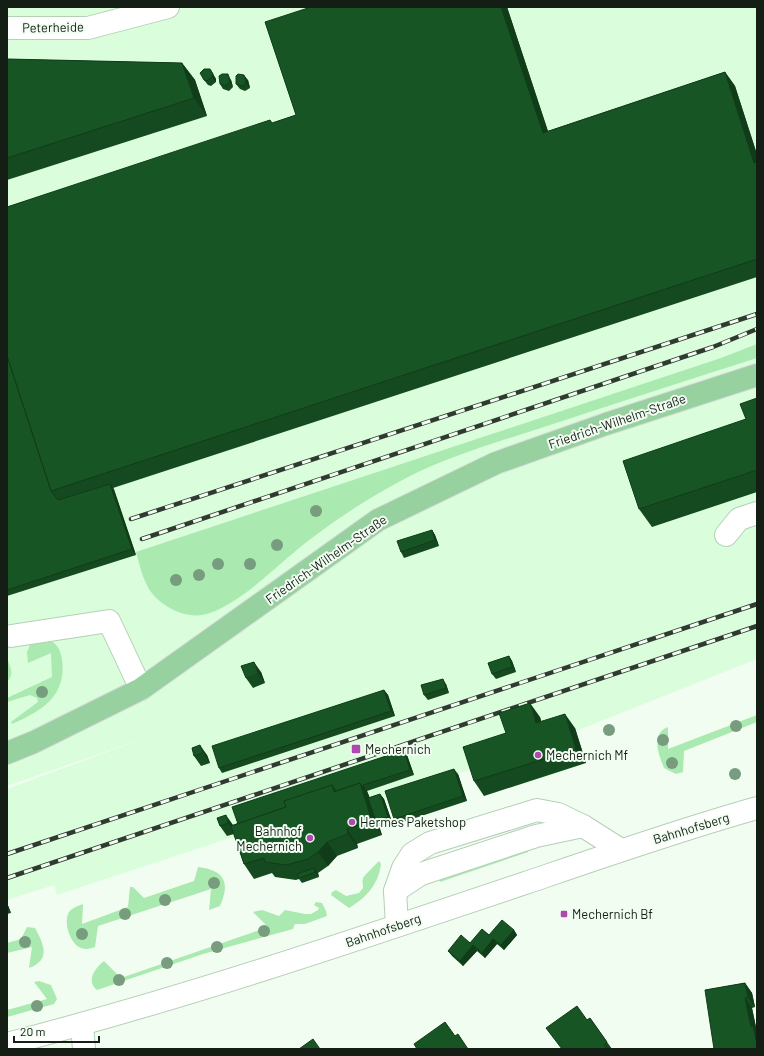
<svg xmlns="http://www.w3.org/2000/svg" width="764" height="1056" font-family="Barlow,sans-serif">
  <rect width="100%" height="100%" fill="#f2fdf2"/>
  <path fill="#dafddc" d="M7 7H757V659L576 731 586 763 563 771 484 796 475 768 372 803 239 835 57 895 54 885 7 900V789L145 738 7 786Z"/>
  <g fill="#aae9af">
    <path d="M757 344V358C687 380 617 403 547 426 501 441 452 455 408 477 373 495 339 517 308 541 280 562 236 609 202 615 181 618 154 603 146 583 141 573 139 562 136 552L721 358Z"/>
    <path d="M48 640C57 643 60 649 62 659 67 696 42 711 12 724L11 722 38 702 37 698 30 695 7 702V698L52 677 51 653 28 663 27 652 30 645Z"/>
    <path d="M7 658C10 667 15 674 7 682Z"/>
    <path d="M757 715V722L684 751 683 772 676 774 664 768C659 755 650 734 668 727V749Z"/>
    <path d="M526 846 528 852 440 882 438 875Z"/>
    <path d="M379 861 381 864C378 885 367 897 349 908L331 895 332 892 336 890 346 896 359 893 363 888C363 885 362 881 363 878 363 877 378 862 379 861Z"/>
    <path d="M198 867C224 870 231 882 220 906L209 910 211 889 98 926 95 947C90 949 84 950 79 947 70 942 63 922 69 912 72 908 78 906 83 904L82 924 128 907 130 887H133L144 898 194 881Z"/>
    <path d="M316 902 322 903 326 911 327 916 305 924H295L293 929 203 954 97 990C85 981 96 967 104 961L121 978 268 927 253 912 262 910 279 916 285 910 305 914H311L318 910 319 908 314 905Z"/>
    <path d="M27 927 35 928C43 943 52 960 29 968L32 947 7 953V943L21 939Z"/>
    <path d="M39 981 51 985 57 999 54 1004 7 1017V1010L47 999 34 982Z"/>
  </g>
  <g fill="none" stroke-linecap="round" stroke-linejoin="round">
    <defs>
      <g id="minor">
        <path d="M7 28H88L168 7"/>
        <path d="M726 535 739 519 757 513"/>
        <path d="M11 636 109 621 141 689"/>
        <path d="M395 891 421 874 536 836 583 826"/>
        <path d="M397 925 395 891 403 868 412 854 430 843 537 810 558 814 583 826 621 850"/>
        <path d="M82 1025 84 1049"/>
        <path d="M7 1044C189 997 368 936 546 876 616 852 686 828 757 808"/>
      </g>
      <path id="major" d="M7 753 34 742 141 689 378 520 496 463 606 424 757 375"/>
    </defs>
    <use href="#minor" stroke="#b4d0b6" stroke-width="24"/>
    <use href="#major" stroke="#d9dbda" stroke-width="24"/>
    <use href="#minor" stroke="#fff" stroke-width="22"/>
    <use href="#major" stroke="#98d1a0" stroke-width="22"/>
    <defs>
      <g id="rail">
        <path d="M131 519 757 314"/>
        <path d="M142 539 713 347 757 329"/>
        <path d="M7 854 757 604"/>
        <path d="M7 878 757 626"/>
      </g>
    </defs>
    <use href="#rail" stroke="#303a31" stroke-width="4.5"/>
    <use href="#rail" stroke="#f2fdf2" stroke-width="3" stroke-dasharray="9" stroke-linecap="butt"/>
  </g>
  <g fill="#789c7e">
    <circle cx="316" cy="511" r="6"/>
    <circle cx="277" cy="545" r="6"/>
    <circle cx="218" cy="564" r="6"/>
    <circle cx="250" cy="564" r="6"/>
    <circle cx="199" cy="575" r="6"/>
    <circle cx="176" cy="580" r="6"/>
    <circle cx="42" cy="692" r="6"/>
    <circle cx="736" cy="726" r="6"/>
    <circle cx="609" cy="730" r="6"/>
    <circle cx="663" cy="740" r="6"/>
    <circle cx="672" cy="763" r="6"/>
    <circle cx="735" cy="774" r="6"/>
    <circle cx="214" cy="883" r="6"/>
    <circle cx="165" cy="900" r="6"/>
    <circle cx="125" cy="914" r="6"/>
    <circle cx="264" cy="931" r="6"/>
    <circle cx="82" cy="934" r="6"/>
    <circle cx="25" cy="942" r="6"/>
    <circle cx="217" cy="947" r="6"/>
    <circle cx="167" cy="963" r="6"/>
    <circle cx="119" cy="980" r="6"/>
    <circle cx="37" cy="1006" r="6"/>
  </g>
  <g fill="#15491f">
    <path d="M311 7H507L548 131 725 72 735 86 757 154V277L113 488 136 555 7 596V207L273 123 296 115Z"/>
    <path d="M7 59 182 63 195 80 207 116 7 180Z"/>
    <path d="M210 69 216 79V82L211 86 208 85 204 80Z"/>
    <path d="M231 80 233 87 229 91 223 89 220 84Z"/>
    <path d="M248 80 250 88 245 91 240 89 236 84Z"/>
    <path d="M757 398V492L652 527 639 509 746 419Z"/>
    <path d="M432 530 435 535 439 546 404 558 401 552Z"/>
    <path d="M509 656 512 661 516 672 496 679 492 674Z"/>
    <path d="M261 672 265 683 253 688 246 678Z"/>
    <path d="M446 684 449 693 428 700 424 695Z"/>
    <path d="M384 690 388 695 395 716 222 773 219 768Z"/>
    <path d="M540 717 541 722 575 728 586 763 484 796 474 781 506 733Z"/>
    <path d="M192 748 207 755 210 763 201 766 194 756Z"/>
    <path d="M407 755 414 775 367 791 370 798 380 794 384 799 392 822 379 826 382 835 357 844 358 848 337 856 328 866 318 873 319 877 302 883 299 879 296 880 275 877 272 873 254 879 244 864 234 834 227 836 220 826 217 818 233 825Z"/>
    <path d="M458 774 467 801 397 824 394 819Z"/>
    <path d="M7 903 11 913 7 914Z"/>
    <path d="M514 930 517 935 504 950 497 944 485 958 477 951 463 966 452 956 448 951 489 935Z"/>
    <path d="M745 983 752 993 755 1007 752 1008 757 1032V1049L705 990Z"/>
    <path d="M590 1018 612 1049H561L587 1020Z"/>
  </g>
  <g fill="#113c19">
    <path d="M501 7H507L553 147 543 133Z"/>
    <path d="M182 63 195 80 207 116 194 98Z"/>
    <path d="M210 69 216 79V82L212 77Z"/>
    <path d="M725 72 735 86 757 155V167L754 163Z"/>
    <path d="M228 74 231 80 233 87 230 82Z"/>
    <path d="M244 75 248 80 250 88 246 83Z"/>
    <path d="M110 484 114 489 136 555 132 549Z"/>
    <path d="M432 530 435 535 439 546 435 540Z"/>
    <path d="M509 656 512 661 516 672 512 667Z"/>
    <path d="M254 662 261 672 265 683 258 673Z"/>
    <path d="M443 679 446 684 449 693 446 688Z"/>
    <path d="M384 690 388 695 395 716 391 711Z"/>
    <path d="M530 703 540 717 546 737 536 723Z"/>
    <path d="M565 714 575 728 586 763 576 749Z"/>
    <path d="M200 745 207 755 210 763 203 753Z"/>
    <path d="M404 750 407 755 414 775 410 770Z"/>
    <path d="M454 769 458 774 467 801 463 796Z"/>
    <path d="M360 783 363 785 367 791 378 821H376L379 826 382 835 372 821Z"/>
    <path d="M380 794 384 799 392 822 388 817Z"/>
    <path d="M226 815 233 825 235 833 228 823Z"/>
    <path d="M347 829 357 844 358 848 348 834Z"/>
    <path d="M327 842 337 856 328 866 318 852Z"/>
    <path d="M314 868 318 873 319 877 315 872Z"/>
    <path d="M7 903 11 913 7 907Z"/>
    <path d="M514 930 517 935 504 950 501 945Z"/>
    <path d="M493 939 497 944 485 958 482 953Z"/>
    <path d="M473 945 477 951 463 966 460 961Z"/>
    <path d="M745 983 752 993 755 1007 748 997Z"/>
    <path d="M745 998 752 1008 757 1032V1045L751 1027Z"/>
  </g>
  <g fill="#185524" stroke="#113c19">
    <path d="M311 7H501L543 133 725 72 754 163 757 162V259L51 491 7 356V207L270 120 272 123 296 115 265 22Z"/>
    <path d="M7 59 182 63 194 98 7 158Z"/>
    <path d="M204 69H210L213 74 212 77 207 81 204 80 200 73Z"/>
    <path d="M222 74H228L230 82 225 86 220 84 219 76Z"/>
    <path d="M238 74 244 75 246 83 242 86 236 84V76Z"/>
    <path d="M7 356 51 491 58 500 110 484 132 549 7 590Z"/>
    <path d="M757 398V470L639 509 623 461 746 419 740 404Z"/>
    <path d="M432 530 435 540 401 552 397 541Z"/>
    <path d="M509 656 512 667 492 674 488 663Z"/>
    <path d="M254 662 258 673 246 678 241 666Z"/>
    <path d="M443 679 446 688 424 695 421 685Z"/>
    <path d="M384 690 391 711 219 768 212 746Z"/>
    <path d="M530 703 536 723 565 714 576 749 474 781 463 747 506 733 499 713Z"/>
    <path d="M200 745 203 753 194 756 192 748Z"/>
    <path d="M404 750 410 770 363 785 366 792 360 783 336 791 332 785 284 801 286 807 238 824 232 807Z"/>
    <path d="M454 769 463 796 394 819 385 791Z"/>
    <path d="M360 783 372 821 347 829 348 834 327 842 318 852 308 859 286 865 265 862 264 858 244 864 231 826 286 807 284 801 332 785 334 792Z"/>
    <path d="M380 794 388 817 376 821 368 798Z"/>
    <path d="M226 815 228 823 220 826 217 818Z"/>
    <path d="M314 868 315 872 299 878 297 874Z"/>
    <path d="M502 920 514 930 501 945 493 939 482 953 473 945 460 961 448 951 461 935 470 943 482 929 489 935Z"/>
    <path d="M745 983 748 997 745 998 751 1027 753 1026 757 1045V1049H714L705 990Z"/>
    <path d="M577 1006 587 1020 590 1018 607 1042 604 1045 607 1049H562L546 1028Z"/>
    <path d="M445 1022 455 1036 458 1034 468 1049H417L414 1044Z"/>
    <path d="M313 1039 320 1049H299Z"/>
  </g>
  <g fill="#ad49af" stroke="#f2fdf2" stroke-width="1.5">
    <rect x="351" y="744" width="10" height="10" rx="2"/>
    <circle cx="538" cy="755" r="4"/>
    <circle cx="352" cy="822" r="4"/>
    <circle cx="310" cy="838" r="4"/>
    <rect x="560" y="910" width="8" height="8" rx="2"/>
  </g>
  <g text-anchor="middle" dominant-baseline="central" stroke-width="4" stroke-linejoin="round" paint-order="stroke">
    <g font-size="13" fill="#141e15" stroke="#f2fdf2">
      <text transform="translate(53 27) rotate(-1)">Peterheide</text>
      <text transform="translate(617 421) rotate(-19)">Friedrich-Wilhelm-Straße</text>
      <text transform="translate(326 559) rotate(-35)">Friedrich-Wilhelm-Straße</text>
      <text transform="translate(691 828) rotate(-17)">Bahnhofsberg</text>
      <text transform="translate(383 930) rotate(-19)">Bahnhofsberg</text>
    </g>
    <g font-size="13" fill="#141e15" stroke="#f2fdf2" text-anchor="start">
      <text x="365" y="749">Mechernich</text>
      <text x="546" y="755">Mechernich Mf</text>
      <text x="360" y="822">Hermes Paketshop</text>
      <text x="302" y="831" text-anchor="end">Bahnhof<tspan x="302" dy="15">Mechernich</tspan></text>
      <text x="572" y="914">Mechernich Bf</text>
    </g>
  </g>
  <rect width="764" height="1056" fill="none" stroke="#141e15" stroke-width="16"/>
  <path d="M14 1036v6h85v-6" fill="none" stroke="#141e15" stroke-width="2"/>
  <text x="20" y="1036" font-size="12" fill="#141e15" stroke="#f2fdf2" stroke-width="3" paint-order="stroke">20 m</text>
</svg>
